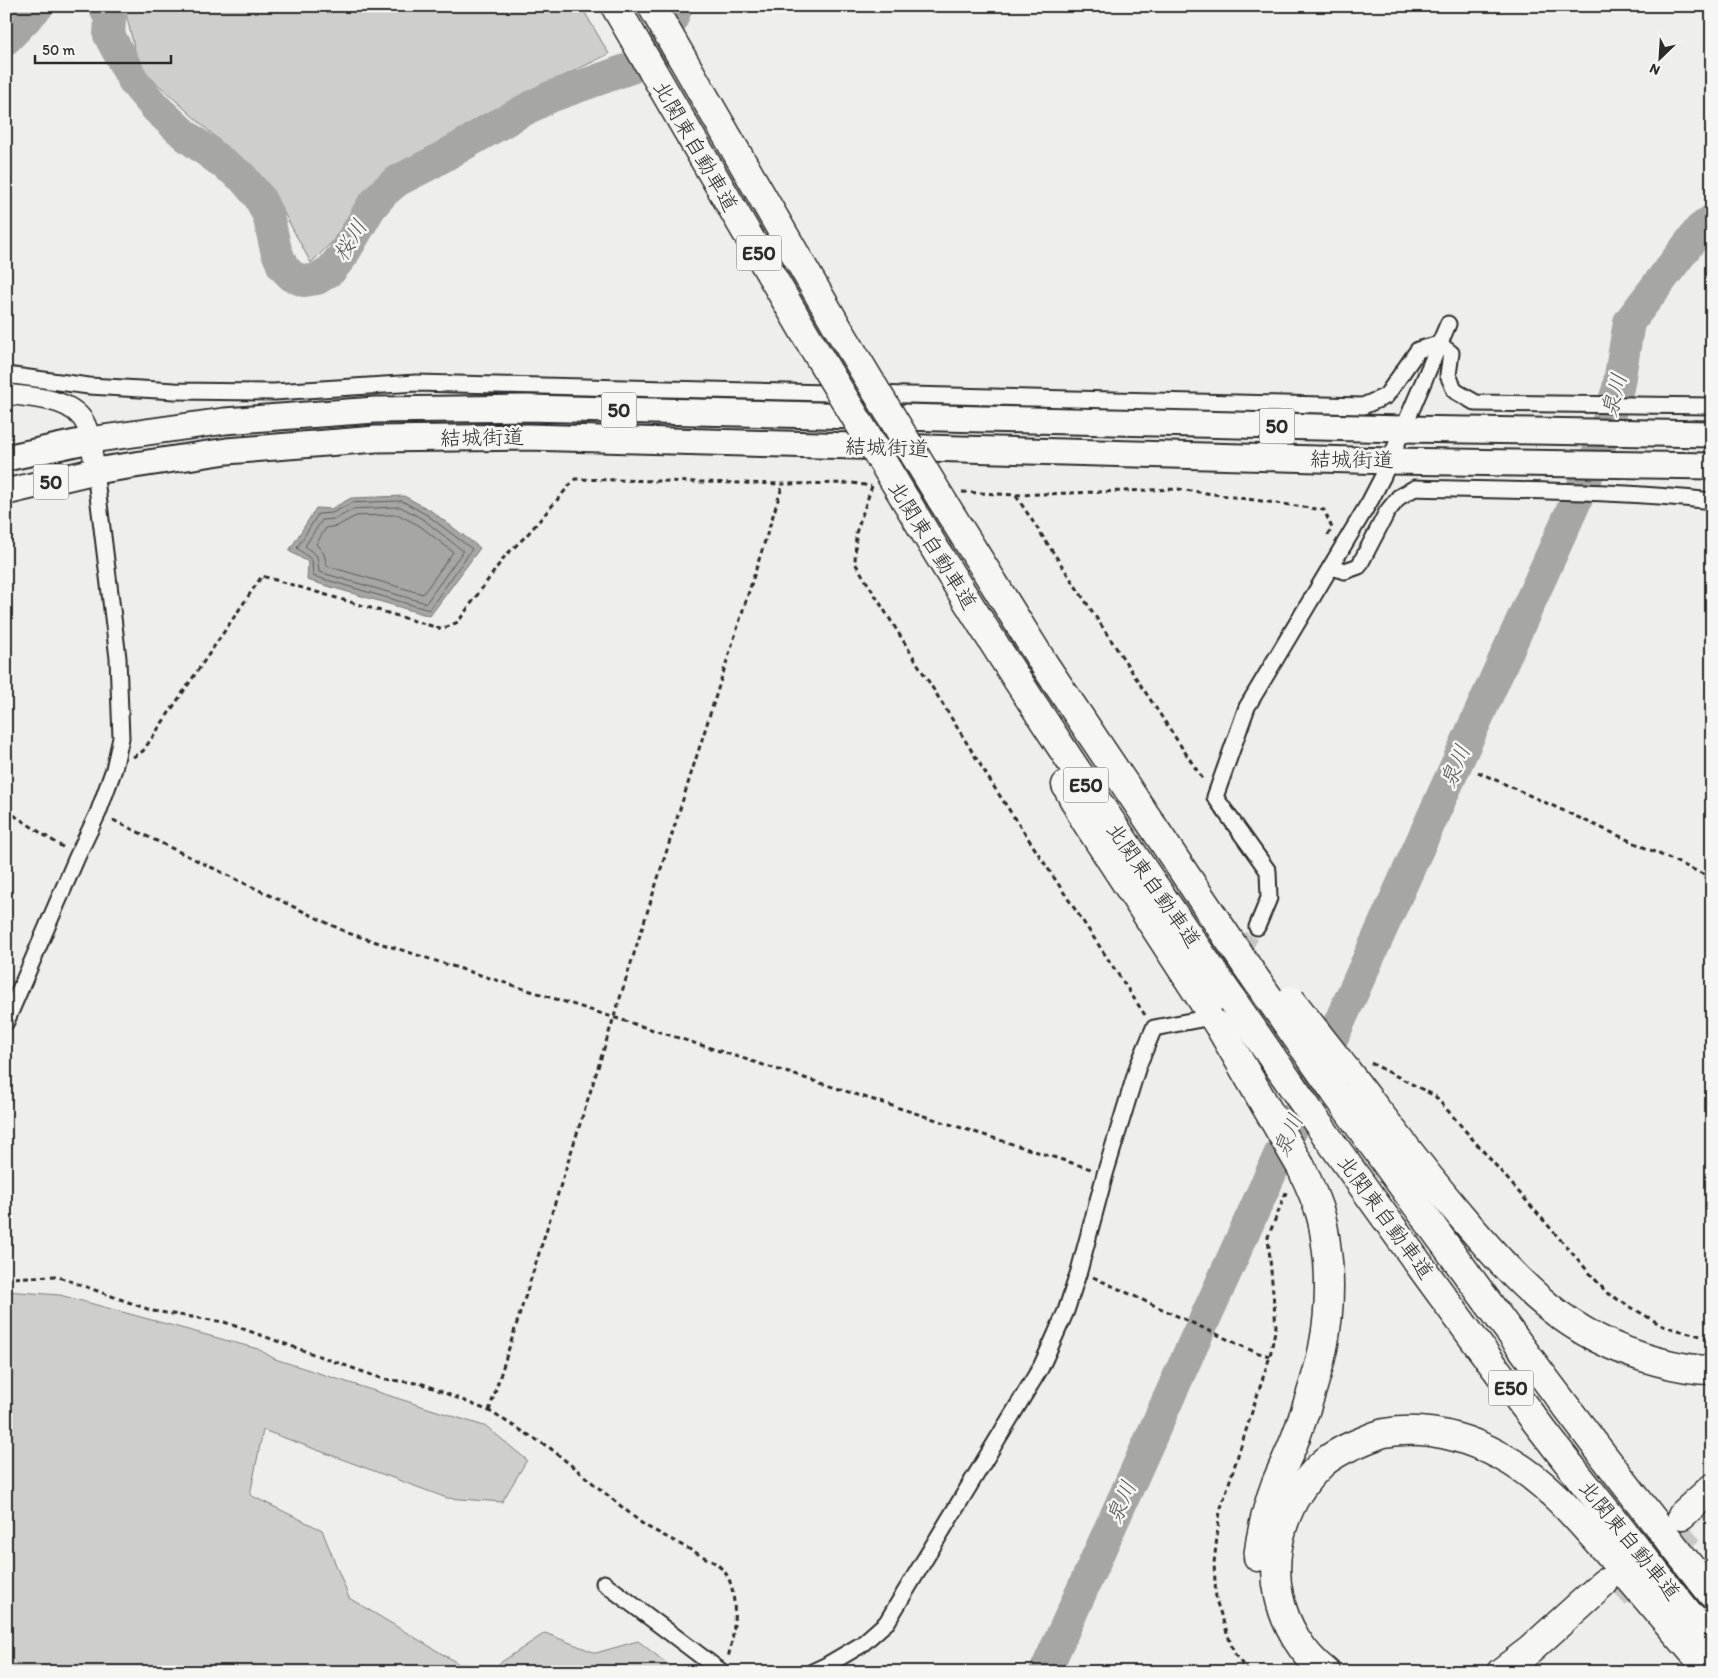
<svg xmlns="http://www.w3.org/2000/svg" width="1718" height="1678" font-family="Itim,'Klee One',sans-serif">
  <rect width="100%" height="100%" fill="#eeeeea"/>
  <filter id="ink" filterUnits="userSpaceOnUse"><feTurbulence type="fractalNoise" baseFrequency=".02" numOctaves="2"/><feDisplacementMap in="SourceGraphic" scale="10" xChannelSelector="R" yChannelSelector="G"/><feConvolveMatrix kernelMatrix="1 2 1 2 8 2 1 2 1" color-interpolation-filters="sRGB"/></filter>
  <g filter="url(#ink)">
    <g fill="#cececa" stroke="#7c7c7a">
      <path d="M124 6H581L609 54 481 116 364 192 332 242 311 263 270 187 139 67Z"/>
      <path d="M6 1291 60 1295 258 1349 275 1359 487 1427 527 1460 502 1502 447 1498 263 1430 250 1495 322 1530 349 1598 459 1664 497 1665 545 1633 596 1653 638 1641 678 1672H6Z"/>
    </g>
    <path fill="#a6a6a3" stroke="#757573" d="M404 496 430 510 480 548 430 616 307 580 308 562 289 551 316 508 331 509 351 498Z"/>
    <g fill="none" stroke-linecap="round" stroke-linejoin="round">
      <g stroke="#5c5c5b" stroke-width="1">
        <path d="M402 501 427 515 472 549 429 610 313 576 312 560 297 548 318 514 332 513 352 503Z"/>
        <path d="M401 507 424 520 463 551 426 603 319 572 317 556 305 546 322 520 335 519 354 509Z"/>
        <path d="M399 515 420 526 453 552 423 594 327 566 324 554 316 544 326 528 337 526 356 516Z"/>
      </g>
      <g stroke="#a6a6a3" stroke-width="32">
        <path d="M104 6 110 19 109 35 134 82 156 108 185 135 242 177 259 197 268 215 276 250 283 267 292 276 304 281 317 279 331 270 343 255 371 207 384 192 397 181 432 163 519 113 550 97 631 68 654 56 661 48 677 6"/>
        <path d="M6 39 38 6"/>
        <path d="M1203 1323 1598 452 1618 388 1629 322 1700 229 1712 220"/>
        <path d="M1045 1672 1198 1333"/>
      </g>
      <path stroke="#c7c7c4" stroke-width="15" stroke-dasharray="15 8" stroke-linecap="butt" d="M1220 988 1257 927"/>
      <path stroke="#c7c7c4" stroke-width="28" stroke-dasharray="28 14" stroke-linecap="butt" d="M1616 1595 1691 1529"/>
      <defs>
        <g id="minor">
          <path d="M6 375 89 386 175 391 274 392 416 383 1363 406 1386 396 1418 350 1439 344 1451 353 1448 375 1455 391 1476 403 1712 406"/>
          <path d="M1331 567 1345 571 1359 566 1387 512 1399 497 1415 488C1514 491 1613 490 1712 501"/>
          <path d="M1257 927 1269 898 1268 871 1215 797 1247 707 1370 501 1383 476 1448 324"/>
          <path d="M6 1022 77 857 98 813 114 769 121 738 118 658 95 471"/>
          <path d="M604 1583 722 1672"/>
          <path d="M812 1672 827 1665 861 1645 887 1622 1041 1367 1055 1336 1066 1311 1079 1271 1105 1174 1138 1066 1154 1028 1201 1019"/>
        </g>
        <path id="tertiary" d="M6 394C32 398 73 397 86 425 92 438 92 456 95 471"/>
        <g id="trunk">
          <path d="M6 458 90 440 225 421 375 410 526 408 1403 429 1712 434"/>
          <path d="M6 492 95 471 227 451 376 439 527 437 1390 461 1712 466"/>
        </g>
        <g id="motorway">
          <path d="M940 497 1044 664 1248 968"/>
          <path d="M905 499C1007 671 1120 836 1233 1001"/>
          <path d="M1066 785 1085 820 1219 1026"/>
          <path d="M1346 1070C1384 1119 1421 1169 1461 1216 1519 1284 1566 1337 1656 1361 1674 1366 1693 1370 1712 1370"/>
          <path d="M1335 1092C1457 1263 1581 1431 1712 1594"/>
          <path d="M1319 1125C1386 1219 1454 1314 1524 1406 1585 1486 1649 1564 1712 1643"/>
          <path d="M1682 1515 1712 1488"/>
          <path d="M1258 1557C1261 1532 1267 1507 1276 1483 1283 1466 1292 1449 1298 1431 1320 1371 1333 1325 1328 1261 1326 1245 1325 1228 1320 1213 1315 1197 1308 1182 1301 1167"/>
          <path d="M1326 1672C1302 1654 1285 1625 1279 1596 1269 1550 1286 1498 1321 1465 1332 1454 1348 1447 1363 1441 1370 1438 1377 1435 1384 1433 1425 1426 1466 1437 1501 1456 1546 1480 1579 1520 1612 1558 1645 1596 1677 1635 1711 1672"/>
          <path d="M1501 1672 1530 1650 1604 1583"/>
        </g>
      </defs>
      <use href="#minor" stroke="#2b2b2b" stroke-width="19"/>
      <use href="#tertiary" stroke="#2b2b2b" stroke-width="22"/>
      <use href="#trunk" stroke="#2b2b2b" stroke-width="29"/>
      <use href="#motorway" stroke="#2b2b2b" stroke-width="31"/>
      <g stroke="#2b2b2b" stroke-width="3" stroke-dasharray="5 4" stroke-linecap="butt">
        <path d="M872 486 856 533 855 563 996 790 1145 1015"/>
        <path d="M962 492 1015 495 1178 489 1324 510 1332 528 1326 539"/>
        <path d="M1016 496 1204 781"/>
        <path d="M133 757 143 751 262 576 442 629 458 622 505 556 527 535 575 479 783 484 852 483 871 486"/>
        <path d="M1478 772 1712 878"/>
        <path d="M6 810 64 848"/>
        <path d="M113 820 348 933 1091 1169"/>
        <path d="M1371 1063 1435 1096 1607 1293 1663 1326 1712 1339"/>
        <path d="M1093 1277 1255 1352 1270 1356"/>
        <path d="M6 1278 56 1276 153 1311 224 1322 383 1379 423 1384 489 1411 550 1448 644 1525 717 1564C719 1567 723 1569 725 1572 739 1592 735 1635 728 1657"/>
        <path d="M489 1411 783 484"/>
        <path d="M1248 1672 1234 1653 1216 1600 1214 1563 1220 1511 1270 1356 1276 1326 1268 1237 1287 1190"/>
      </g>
      <use href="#minor" stroke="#f6f6f2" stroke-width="15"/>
      <use href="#tertiary" stroke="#f6f6f2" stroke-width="19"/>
      <use href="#trunk" stroke="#f6f6f2" stroke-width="25"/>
      <use href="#motorway" stroke="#f6f6f2" stroke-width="28"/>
      <defs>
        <g id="motorway-bridge">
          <path d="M615 6 810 342 905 499"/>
          <path d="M652 6 838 328 940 497"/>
          <path d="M1248 968 1335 1092"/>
          <path d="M1291 1000 1346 1070"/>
          <path d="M1233 1001 1319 1125"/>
          <path d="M1219 1026 1301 1167"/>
        </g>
      </defs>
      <use href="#motorway-bridge" stroke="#2b2b2b" stroke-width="31" stroke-linecap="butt"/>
      <use href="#motorway-bridge" stroke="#f6f6f2" stroke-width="28"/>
    </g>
  </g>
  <g text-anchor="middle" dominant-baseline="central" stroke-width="5" stroke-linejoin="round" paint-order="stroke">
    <g fill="#f6f6f2" stroke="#686867" stroke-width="1">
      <rect x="736.5" y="235.5" width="45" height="35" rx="4"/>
      <rect x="601.5" y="392.5" width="35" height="35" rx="4"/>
      <rect x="1259.5" y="408.5" width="35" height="35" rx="4"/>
      <rect x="33.5" y="464.5" width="35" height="35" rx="4"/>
      <rect x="1063.5" y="767.5" width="45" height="35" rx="4"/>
      <rect x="1488.5" y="1370.5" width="45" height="35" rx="4"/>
    </g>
    <g font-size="20" font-weight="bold" fill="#2b2b2b">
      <text x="759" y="253">E50</text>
      <text x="619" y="410">50</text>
      <text x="1277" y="426">50</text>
      <text x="51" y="482">50</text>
      <text x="1086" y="785">E50</text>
      <text x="1511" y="1388">E50</text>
    </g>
    <g font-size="21" fill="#2b2b2b" stroke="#f6f6f2">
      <text transform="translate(696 146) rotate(60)">北関東自動車道</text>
      <text transform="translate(482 437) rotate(-1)">結城街道</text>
      <text transform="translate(887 447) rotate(2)">結城街道</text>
      <text transform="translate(1352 459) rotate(1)">結城街道</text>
      <text transform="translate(933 545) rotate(58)">北関東自動車道</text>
      <text transform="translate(1154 885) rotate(55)">北関東自動車道</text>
      <text transform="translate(1386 1217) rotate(54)">北関東自動車道</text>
      <text transform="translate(1630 1540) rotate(51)">北関東自動車道</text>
    </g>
    <g font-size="22" font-style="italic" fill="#565655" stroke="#f6f6f2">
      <text transform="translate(350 240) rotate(-58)">桜川</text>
      <text transform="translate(1614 395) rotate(-75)">泉川</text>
      <text transform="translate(1455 766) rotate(-66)">泉川</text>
      <text transform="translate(1288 1135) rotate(-66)">泉川</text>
      <text transform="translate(1121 1502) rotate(-66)">泉川</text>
    </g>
  </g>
  <rect width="1718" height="1678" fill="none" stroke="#f6f6f2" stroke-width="25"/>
  <rect x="12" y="12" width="1693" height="1653" fill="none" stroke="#2b2b2b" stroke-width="2" filter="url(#ink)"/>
  <g transform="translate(1660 58) rotate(205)" stroke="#f6f6f2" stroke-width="4" paint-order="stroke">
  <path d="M0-4L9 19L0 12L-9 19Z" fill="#2b2b2b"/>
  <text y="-8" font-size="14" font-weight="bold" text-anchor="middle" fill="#2b2b2b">N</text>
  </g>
  <path d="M35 55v8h136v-8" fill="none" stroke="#2b2b2b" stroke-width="2.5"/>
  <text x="42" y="55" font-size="15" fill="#2b2b2b" stroke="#f6f6f2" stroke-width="4" paint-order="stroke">50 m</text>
</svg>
